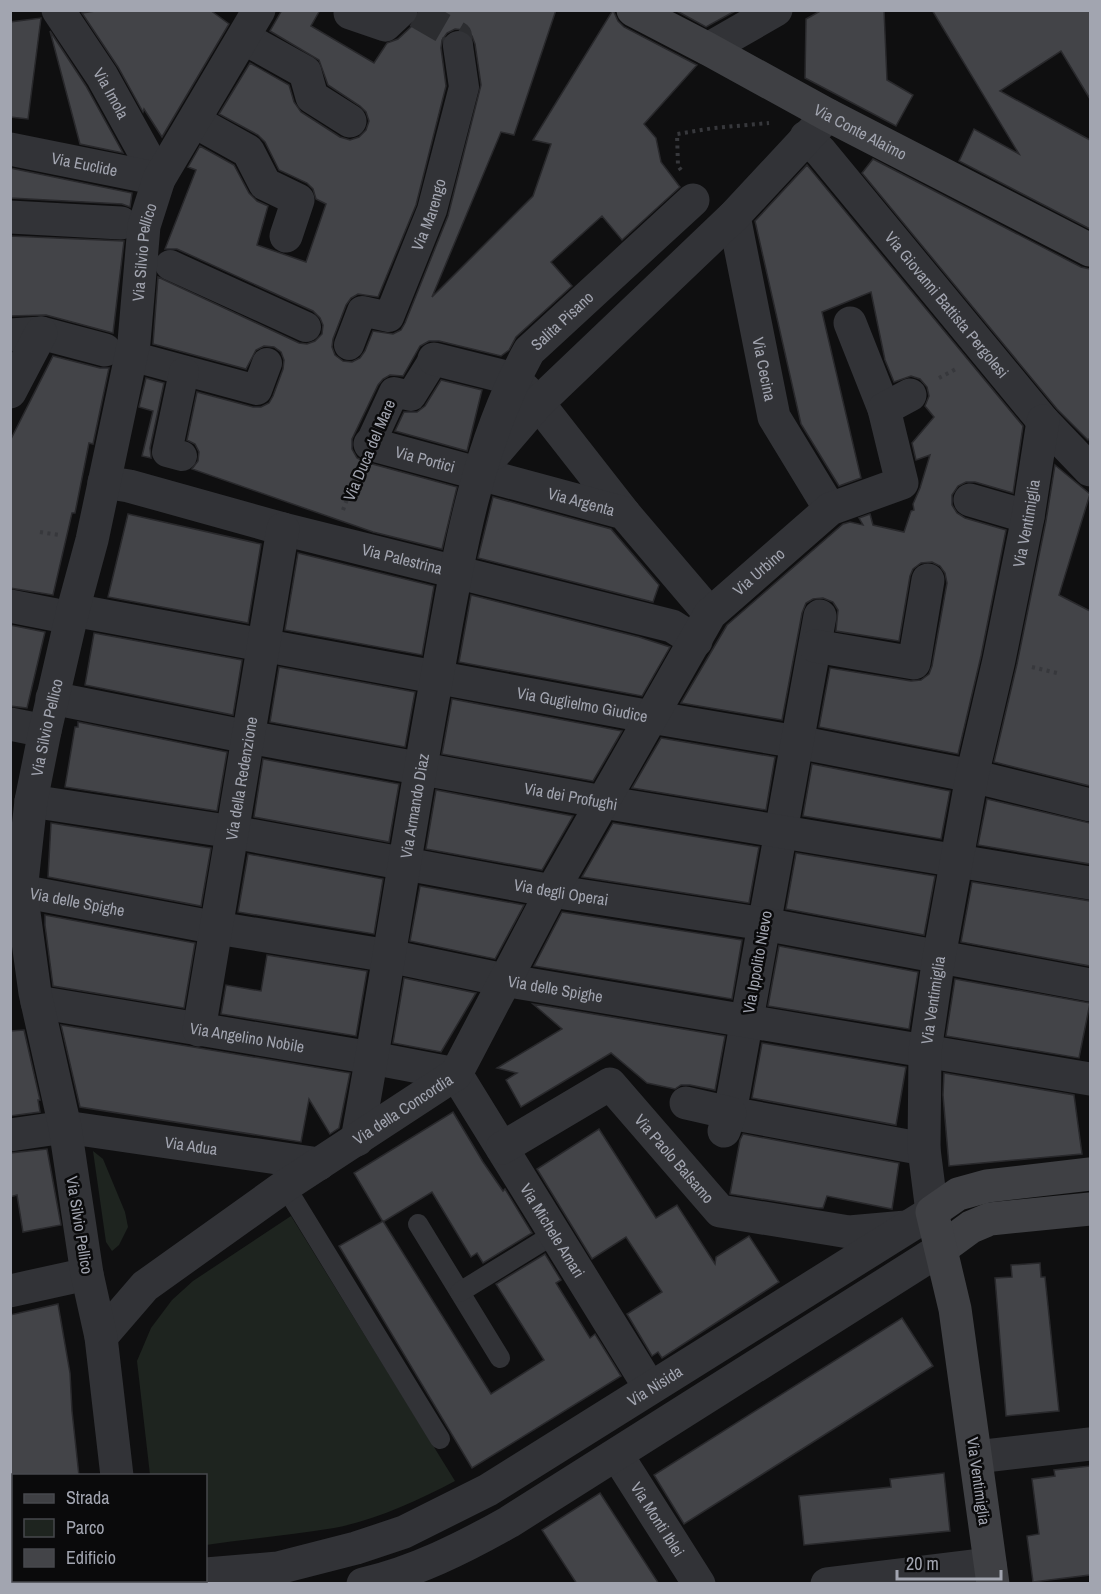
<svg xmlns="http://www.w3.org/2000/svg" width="1101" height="1594" font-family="'Archivo Narrow',sans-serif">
  <rect width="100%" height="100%" fill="#0f0f10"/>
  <g fill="#1e241f">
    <path d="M93 1151 103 1159 125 1212 128 1227 119 1245 112 1251 106 1242Z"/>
    <path d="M291 1216 455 1481C417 1501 376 1520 334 1528 292 1535 248 1539 206 1545V1476L150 1475 137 1361 151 1328 172 1300 193 1281Z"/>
  </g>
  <g fill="#434448" stroke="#29292c" stroke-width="1.5" fill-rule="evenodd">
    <path d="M102 10H210L229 24 162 137 144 109 143 112 118 67 82 13Z"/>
    <path d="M282 10H320L311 26 374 63 387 43 398 39 414 24 419 16V10H556L514 135 501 132 432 297 533 196 551 144 533 140 613 10 618 21 624 27 697 65 644 124 656 138 661 162 680 187 622 240 602 216 551 262 572 286 516 337 509 350 501 356 439 341H429L420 346 403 376 390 375 383 379 378 385 352 439V449L357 458 365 462 457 487 442 549 373 532 192 469 198 461 199 452 195 444 187 440 197 392 253 407H261L269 403 273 396 283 369 284 360 281 352 274 347 264 346 256 350 246 369 153 344 158 277 299 343 307 344 315 341 322 334 323 325 320 318 313 311 177 249H165L196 170 188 167 200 146 234 165 249 193 257 201 268 206 257 245 306 262 326 204 316 199 313 189 307 183 279 170 265 142 258 135 219 114 250 63 289 85 294 102 301 112 340 137 350 140 359 137 366 130 369 121 366 112 360 106 328 85 319 60 270 31ZM455 29 464 30 472 36 475 44 481 85 448 216 405 323 401 330 393 334 373 331 365 351 360 358 352 362 343 361 335 355 332 347 333 339 346 305 351 298 358 294 378 297 416 205 446 86 441 48 442 40 447 33Z"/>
    <path d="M675 10H737L706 27Z"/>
    <path d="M822 10H884L887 80 913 95 896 126 805 78 806 19Z"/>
    <path d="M932 10H1090V99L1061 51 1000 91 1090 140V229L959 161 974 129 1019 154Z"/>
    <path d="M41 18 28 119 10 117V22Z"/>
    <path d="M50 31 86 86 123 153 80 144Z"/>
    <path d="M873 159 1081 267 1090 269V438L1088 440 1057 409 862 173Z"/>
    <path d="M807 165 1023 426 1013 493 975 482H966L958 486 952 495V505L957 513 965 518 1006 530 981 656 958 754 819 727 830 668 911 681 921 680 929 674 932 666 947 583 945 573 940 566 932 562 921 563 913 569 910 576 899 641 836 631 838 610 833 602 823 598 813 599 806 603 802 613 782 720 681 703 727 625 843 524 850 522 863 525 859 518 870 514 873 525 904 532 911 511 914 510 913 504 920 488 930 455 916 460 912 443 934 417 925 406 929 396 927 387 920 379 911 376 894 382 885 360 871 292 822 312 861 478 839 486 801 424 755 221Z"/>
    <path d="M10 168 132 193 130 207 122 204 10 198Z"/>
    <path d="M10 236 124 241 113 333 46 315 10 316Z"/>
    <path d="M53 356 100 368H109L93 444 89 443 75 513H72L53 595 10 588V441Z"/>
    <path d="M146 378 164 383 150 448 151 458 142 456 153 411 139 407Z"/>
    <path d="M441 380 482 390 467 451 395 431 404 412H417L425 406Z"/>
    <path d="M1055 465 1090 494 1059 595 1090 611V786L994 762 1017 664 1046 521Z"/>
    <path d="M493 497 611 529 659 585 653 602 478 558Z"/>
    <path d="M128 514 261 544 248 623 108 597Z"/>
    <path d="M298 553 434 586 422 655 285 630Z"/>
    <path d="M471 595 639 637 670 647 642 696 459 662Z"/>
    <path d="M10 625 45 632 27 708 10 706Z"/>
    <path d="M94 633 242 660 233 715 85 685Z"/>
    <path d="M279 667 415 692 405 747 270 722Z"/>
    <path d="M452 699 622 731 593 781 442 754Z"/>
    <path d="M78 722 227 752 217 811 65 787 75 727H78Z"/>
    <path d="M661 738 775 757 766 810 632 788Z"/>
    <path d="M263 759 399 784 389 842 254 817Z"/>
    <path d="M812 764 950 791 941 839 803 816Z"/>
    <path d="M436 790 573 816 542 870 426 849Z"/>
    <path d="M987 799 1090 823V864L978 845Z"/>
    <path d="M51 823 211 848 201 906 48 877Z"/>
    <path d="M613 823 759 847 749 903 582 877Z"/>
    <path d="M796 853 935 876 924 935 786 909Z"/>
    <path d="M248 854 383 879 374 934 238 912Z"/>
    <path d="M972 882 1090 901V966L961 942Z"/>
    <path d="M420 886 524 905 495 959 410 941Z"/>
    <path d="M562 912 742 940 732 999 534 966Z"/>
    <path d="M45 915 195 943 184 1008 53 986 45 925Z"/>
    <path d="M779 946 918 972 909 1029 768 1006Z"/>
    <path d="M267 955 367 971 356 1036 221 1014 226 985 261 991Z"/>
    <path d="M404 978 476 993 441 1052 393 1043Z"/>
    <path d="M955 979 1090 1003 1079 1058 946 1036Z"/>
    <path d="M533 1004 725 1036 715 1090 690 1085H681L675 1089 647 1083 611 1053 521 1107 506 1080 517 1073 497 1068 562 1029Z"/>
    <path d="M61 1025 350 1073 339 1128 330 1134 309 1099 301 1142 80 1107Z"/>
    <path d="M24 1030 40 1100H38L40 1112 10 1116V1031Z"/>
    <path d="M762 1043 906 1067 896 1125 752 1098Z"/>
    <path d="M944 1073 1074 1095 1082 1154 949 1166 943 1095Z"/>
    <path d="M453 1112 483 1162 503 1191 505 1189 532 1233 483 1263 477 1253 471 1257 432 1192 383 1222 354 1173Z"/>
    <path d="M599 1129 656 1218 677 1205 715 1264 716 1257 749 1236 779 1282 662 1358 658 1352 652 1356 627 1314 662 1292 626 1237 592 1259 537 1169Z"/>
    <path d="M743 1134 899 1163 892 1209 827 1196 823 1208H818L730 1194 740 1140Z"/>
    <path d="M47 1149 61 1225 23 1232 17 1195 10 1197V1153Z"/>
    <path d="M383 1221 491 1394 544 1360 496 1284 545 1254 561 1280 556 1283 590 1338 595 1334 621 1376 472 1468 339 1246Z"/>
    <path d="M1040 1263 1041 1277H1045L1059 1411 1006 1416 995 1278 1012 1277 1011 1265Z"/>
    <path d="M58 1304 70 1373 72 1411 79 1476H10V1315Z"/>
    <path d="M902 1318 933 1366 684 1524 654 1475Z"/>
    <path d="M1090 1466V1575L1033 1582 1027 1536 1039 1534 1032 1479 1055 1476 1054 1470Z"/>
    <path d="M944 1473 950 1531 804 1545 799 1496 891 1487 890 1479Z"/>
    <path d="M600 1493 659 1584H577L542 1530Z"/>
  </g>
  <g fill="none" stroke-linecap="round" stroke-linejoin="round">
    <path stroke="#2c2d30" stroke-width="30" stroke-dasharray="30 15" stroke-linecap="butt" d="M417 13 457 36 458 46"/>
    <g stroke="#37383c" stroke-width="4" stroke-dasharray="3 4.5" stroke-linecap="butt">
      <path d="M681 170 678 166 677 134 714 128 769 123"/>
      <path d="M939 378 956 369"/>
      <path d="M343 510 356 475"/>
      <path d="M40 532 59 535"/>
      <path d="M1032 667 1057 673"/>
    </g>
    <g stroke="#323337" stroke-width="20">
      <path d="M285 1186 440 1439"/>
      <path d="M418 1224 500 1358"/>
      <path d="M460 1292 554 1234"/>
    </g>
    <g stroke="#323337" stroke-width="30">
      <path d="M170 265 306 327"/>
      <path id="s1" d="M349 345 362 311 389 317 432 210 464 87 458 46"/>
      <path d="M131 356 257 390 267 363"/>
      <path d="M370 444 394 392 411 396 434 359"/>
      <path d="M182 456 167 452 184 372"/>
    </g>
    <g stroke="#323337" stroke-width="33">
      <path id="s2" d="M58 10 102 76 159 179"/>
      <path d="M350 13 385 25 401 10"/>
      <path d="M244 38 305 72 312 97 350 121"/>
      <path d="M708 49 776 10"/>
      <path d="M194 121 248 151 265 184 298 200 286 236"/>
      <path id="s3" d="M806 137 821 152 1043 421 1090 470"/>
      <path id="s4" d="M10 149 159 179"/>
      <path id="s5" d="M734 216 774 417 830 509"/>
      <path d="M10 217 121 223"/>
      <path d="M850 323 884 409"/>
      <path d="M10 335 41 333 105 350"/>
      <path d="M434 359 514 379"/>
      <path d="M523 388 538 403 624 513"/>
      <path d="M10 392 41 333"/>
      <path id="s6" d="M370 444 624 513 710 614"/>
      <path d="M495 453 538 403 734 216 828 115"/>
      <path id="s7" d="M104 482 129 486 283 529 672 626 696 641"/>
      <path d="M970 500 1028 517"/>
      <path d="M10 606 71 618"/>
      <path id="s8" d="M73 610 651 717 797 742 972 776 1090 805"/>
      <path d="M820 616 730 1113 924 1149"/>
      <path d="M815 646 914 663 928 580"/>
      <path id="s9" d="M52 698 248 737 603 802 1090 883"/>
      <path d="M10 724 45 731"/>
      <path id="s10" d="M31 801 233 832 552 891 764 924 1090 985"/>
      <path id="s11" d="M10 895 21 891 217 928 389 956 504 980 1090 1079"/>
      <path id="s12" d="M37 1002 372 1058 456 1074 650 1388"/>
      <path id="s13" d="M199 1030 283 529"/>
      <path d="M686 1103 730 1113 724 1131"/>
      <path id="s14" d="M10 1135 65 1127 319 1164"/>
      <path id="s15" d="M357 1140C385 987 408 835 436 682 456 571 473 452 529 351L693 200"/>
      <path id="s16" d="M502 1148 610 1084 720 1211 849 1232 906 1227"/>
      <path id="s17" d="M932 1212 924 1149 925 1051 939 957 972 776 999 660 1028 517 1043 421"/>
      <path d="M10 1291 87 1274"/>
      <path id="s18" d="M101 1337 145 1286 285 1186 456 1074 552 891 710 614 830 509 902 483 884 409 910 395"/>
      <path id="s19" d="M617 1455 699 1584"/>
      <path d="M976 1457 1090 1444"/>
      <path d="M827 1584 990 1564"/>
    </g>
    <g stroke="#323337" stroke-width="33">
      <path id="s20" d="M117 1476 101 1337 87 1274 65 1127 35 993 21 891 31 801 45 731 73 610 92 540 134 342 144 226 159 179 259 10"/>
      <path id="s21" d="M206 1574 278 1568 356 1548 404 1532 488 1490 932 1212"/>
      <path d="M104 1584 130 1580"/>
      <path d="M363 1584C415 1572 463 1548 509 1522L941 1249"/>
    </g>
    <g stroke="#3f4044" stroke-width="33">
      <path id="s22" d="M633 10 708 49 828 115 1090 250"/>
      <path d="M941 1249 971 1227 990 1219 1090 1209"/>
      <path d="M993 1584 955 1309 932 1212 958 1194 987 1186 1090 1174"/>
    </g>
  </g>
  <g text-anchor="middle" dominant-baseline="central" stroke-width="5" stroke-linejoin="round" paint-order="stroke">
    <g font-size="16" fill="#a2a5b0" stroke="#0a0a0b">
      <text stroke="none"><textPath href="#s2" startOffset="99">Via Imola</textPath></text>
      <text stroke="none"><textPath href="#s22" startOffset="258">Via Conte Alaimo</textPath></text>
      <text stroke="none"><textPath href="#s4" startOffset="76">Via Euclide</textPath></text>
      <text stroke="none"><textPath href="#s1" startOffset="174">Via Marengo</textPath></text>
      <text stroke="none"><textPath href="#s20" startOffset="1245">Via Silvio Pellico</textPath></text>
      <text stroke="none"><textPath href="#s3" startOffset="219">Via Giovanni Battista Pergolesi</textPath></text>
      <text stroke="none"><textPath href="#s15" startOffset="855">Salita Pisano</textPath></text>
      <text stroke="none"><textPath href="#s5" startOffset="156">Via Cecina</textPath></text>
      <text transform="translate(369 450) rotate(-67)">Via Duca del Mare</text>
      <text stroke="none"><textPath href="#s6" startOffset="57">Via Portici</textPath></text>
      <text stroke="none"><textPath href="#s6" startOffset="219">Via Argenta</textPath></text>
      <text stroke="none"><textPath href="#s17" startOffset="699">Via Ventimiglia</textPath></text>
      <text stroke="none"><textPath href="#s7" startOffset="308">Via Palestrina</textPath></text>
      <text stroke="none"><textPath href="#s18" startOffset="1034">Via Urbino</textPath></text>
      <text stroke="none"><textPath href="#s8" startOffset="518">Via Guglielmo Giudice</textPath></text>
      <text stroke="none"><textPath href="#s20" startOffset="759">Via Silvio Pellico</textPath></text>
      <text stroke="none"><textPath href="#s13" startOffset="255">Via della Redenzione</textPath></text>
      <text stroke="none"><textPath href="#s9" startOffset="528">Via dei Profughi</textPath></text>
      <text stroke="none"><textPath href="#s15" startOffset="339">Via Armando Diaz</textPath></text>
      <text stroke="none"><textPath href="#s10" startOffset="538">Via degli Operai</textPath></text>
      <text stroke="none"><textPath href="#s11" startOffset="69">Via delle Spighe</textPath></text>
      <text transform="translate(757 962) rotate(-80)">Via Ippolito Nievo</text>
      <text stroke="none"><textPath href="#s11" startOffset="555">Via delle Spighe</textPath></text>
      <text stroke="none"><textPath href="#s17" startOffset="213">Via Ventimiglia</textPath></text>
      <text stroke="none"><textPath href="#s12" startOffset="213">Via Angelino Nobile</textPath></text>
      <text stroke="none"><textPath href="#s18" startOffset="380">Via della Concordia</textPath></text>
      <text stroke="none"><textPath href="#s14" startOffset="183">Via Adua</textPath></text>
      <text stroke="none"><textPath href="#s16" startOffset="224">Via Paolo Balsamo</textPath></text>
      <text transform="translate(80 1225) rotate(81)">Via Silvio Pellico</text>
      <text stroke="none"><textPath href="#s12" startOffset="609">Via Michele Amari</textPath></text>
      <text stroke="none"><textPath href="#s21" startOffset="494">Via Nisida</textPath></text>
      <text transform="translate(979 1481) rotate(82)">Via Ventimiglia</text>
      <text stroke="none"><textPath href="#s19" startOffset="76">Via Monti Iblei</textPath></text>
    </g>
  </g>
  <rect width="1101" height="1594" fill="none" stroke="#a2a5b0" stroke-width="24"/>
  <rect x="12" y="1474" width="195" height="108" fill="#0a0a0b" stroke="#47484d" stroke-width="1.5"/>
  <rect x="24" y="1494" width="30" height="9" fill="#3f4044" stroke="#47484d" stroke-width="1.5"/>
  <text x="66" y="1504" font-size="18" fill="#a2a5b0">Strada</text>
  <rect x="24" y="1519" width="30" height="18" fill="#1e241f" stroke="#47484d" stroke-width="1.5"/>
  <text x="66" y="1534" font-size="18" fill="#a2a5b0">Parco</text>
  <rect x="24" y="1549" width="30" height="18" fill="#434448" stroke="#47484d" stroke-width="1.5"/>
  <text x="66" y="1564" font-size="18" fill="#a2a5b0">Edificio</text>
  <path d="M897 1570v9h104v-9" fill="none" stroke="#a2a5b0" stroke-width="3"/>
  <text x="906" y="1570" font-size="18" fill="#a2a5b0" stroke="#0a0a0b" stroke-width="4.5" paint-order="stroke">20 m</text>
</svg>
